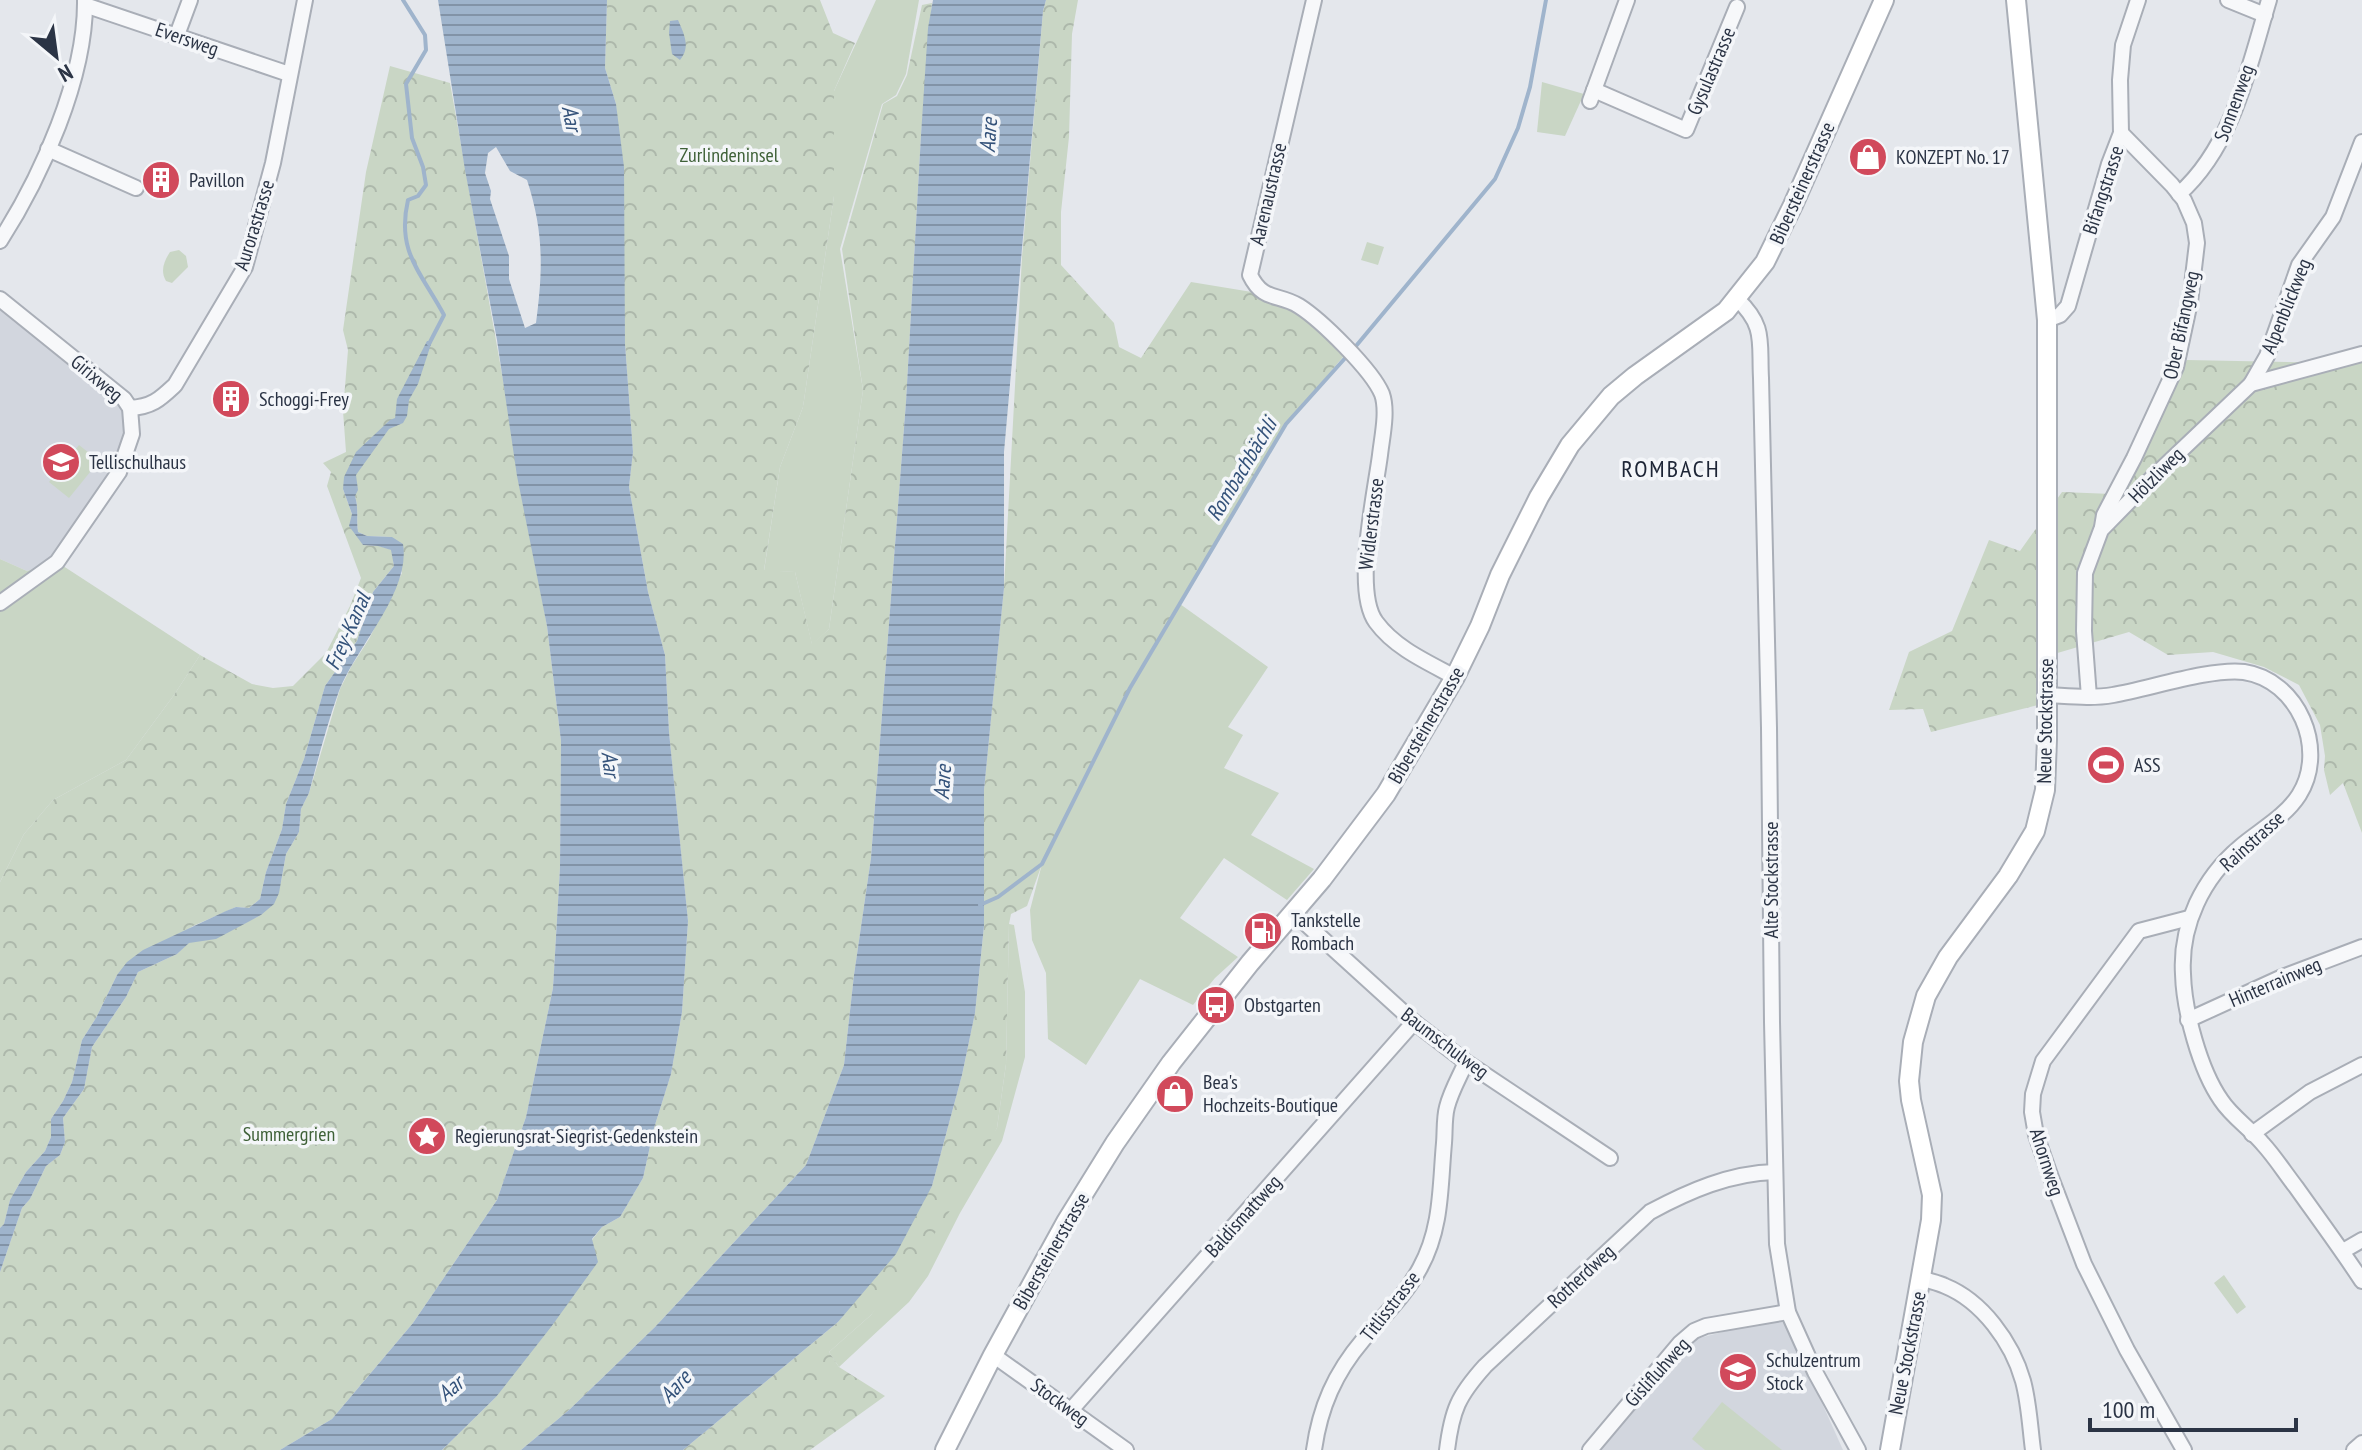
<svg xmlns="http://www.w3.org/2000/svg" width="2362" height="1450" font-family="'PT Sans Narrow',sans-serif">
  <defs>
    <pattern id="forest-crowns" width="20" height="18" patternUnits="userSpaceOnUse" patternTransform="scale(2)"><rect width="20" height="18" fill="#c9d6c5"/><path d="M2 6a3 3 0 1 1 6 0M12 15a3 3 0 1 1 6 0" fill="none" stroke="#adb8ab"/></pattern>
    <pattern id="water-rules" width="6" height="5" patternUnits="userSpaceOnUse" patternTransform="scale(2)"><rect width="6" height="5" fill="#9fb4cc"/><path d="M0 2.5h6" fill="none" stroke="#8293a7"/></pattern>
  </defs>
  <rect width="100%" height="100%" fill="#e4e7ec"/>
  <g fill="#d2d6de">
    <path d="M0 299 130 408 119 472 57 562 27 571 0 559Z"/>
    <path d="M1783 1316 1843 1450H1597L1696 1339Z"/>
  </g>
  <g fill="#c9d6c5">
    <path d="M876 0H919L906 74 896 95 882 104 840 249 863 390 829 629 812 645 795 572 764 571 780 467 803 407 834 196V91Z"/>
    <path d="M1542 82 1584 94 1565 136 1537 132Z"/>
    <path d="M1367 242 1384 247 1378 265 1361 260Z"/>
    <path d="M179 250 186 256 188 267 172 283 166 281C160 271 164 261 170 252Z"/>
    <path d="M79 445 99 461 69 498 49 482Z"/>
    <path d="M0 559 27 571 57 562 200 655 174 695 126 760 53 800 24 834 0 882Z"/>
    <path d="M1180 604 1268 667 1228 727 1243 735 1224 768 1279 793 1251 835 1314 869 1287 900 1224 858 1180 918 1238 957 1215 978 1193 1005 1140 979 1086 1065 1048 1039 1046 973 1032 940 1030 910 1042 864 1130 688Z"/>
    <path d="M1009 924 1014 925 1025 992V1057L1002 1141 960 1213 928 1276 909 1302 839 1367 829 1352 871 1315 997 1128 1006 1064Z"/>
    <path d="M2224 1275 2246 1307 2237 1314 2214 1283Z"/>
    <path d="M1722 1402 1782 1450H1705L1692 1439Z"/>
  </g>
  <g fill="url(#forest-crowns)">
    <path d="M607 0H820L833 33 855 43 834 91V196L803 407 780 467 764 570 795 572 812 644 829 629 863 390 842 249 883 104 897 96 907 75 922 5 932 3 921 135 906 402 871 858 854 975 844 1065 806 1165 655 1327 569 1410 521 1450H442L496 1397 592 1240 602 1227 620 1217 643 1178 654 1128 671 1074 682 1012 688 921 669 732 665 655 648 592 629 487 633 452 625 344 616 104 605 68Z"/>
    <path d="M1046 0H1078L1072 34 1069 137 1061 212V265L1114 323 1119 347 1141 358 1191 282 1264 294 1290 301 1339 343 1343 357 1286 424 1130 688 1042 864 1027 906 1011 914 1009 924 1006 1064 997 1128 973 1176 925 1248 871 1315 829 1352 839 1367 885 1396 810 1450H683L838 1322 932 1186 962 1075 975 1013 984 926V790L1004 588 1022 257 1043 11Z"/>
    <path d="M390 66 450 83 547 626 561 741 560 868 553 988 526 1117 497 1200 413 1323 332 1419 280 1450H0V1272L22 1208 30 1199 46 1166 60 1155 65 1142 63 1118 84 1089 92 1047 126 997 138 972 177 954 188 943 232 929 261 915 281 882 286 854 299 832 301 809 309 793 340 689 351 667 369 639 402 573 392 537 367 536 358 532C356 519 359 509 355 496L343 489 363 545 379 546 392 550 394 566 373 592 357 641 325 686 304 759 286 804 282 829 266 872 260 899 249 908 236 907 193 926 117 975 96 1018 82 1040 72 1082 63 1101 51 1119V1137L45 1151 26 1172 10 1200 4 1224 0 1228V882L24 834 53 800 126 760 174 695 200 655 252 684 273 688 293 686 326 653 350 606 361 578 327 486 331 472 323 463 346 452 343 411 348 350 343 330 366 172Z"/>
    <path d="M2362 358V833L2343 783 2330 795 2324 770 2325 756 2320 725 2299 685 2264 667 2213 652 2168 655 2129 632 2037 659 2038 705 1931 732 1923 709 1889 710 1909 652 1952 631 1989 540 2020 551 2062 492 2112 494 2187 360 2338 363Z"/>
  </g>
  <g fill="url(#water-rules)" fill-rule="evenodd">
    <path d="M438 0H607L605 68 616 104 624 167 625 344 633 452 629 487 648 592 665 655 669 732 688 921 682 1012 671 1074 654 1128 643 1178 620 1217 602 1227 592 1239 598 1262 551 1327 496 1397 442 1450H280L332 1419 413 1323 497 1200 526 1117 553 988 560 868 561 741 547 626 517 476 497 340 465 170ZM496 147 510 171 527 180C544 232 543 270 536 323L525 328 509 279V256L490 199 491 191 485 173 488 153Z"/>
    <path d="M933 0H1046L1043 11 1004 452V588L984 790V926L975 1013 962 1075 932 1186 896 1254 838 1322 683 1450H521L569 1410 655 1327 806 1165 844 1065 854 975 871 858 906 402 921 135 928 28Z"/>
    <path d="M678 20C684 34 691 47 680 60L672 54 669 33 670 21Z"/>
    <path d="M427 341H432L418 384 409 400 407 416 403 423 389 429 356 475 358 490 355 496C359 509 356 519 358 532L367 536 392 537 403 544C411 592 356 647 339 691 327 724 318 759 309 793L301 809 299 832 286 854 279 893 274 904 261 915 216 939 189 943 177 954 138 972 126 997 92 1047 84 1089 63 1118 65 1142 60 1155 46 1166 30 1199 22 1208 0 1272V1228L4 1224 10 1200 26 1172 45 1151 51 1137V1119L63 1101 72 1082 82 1040 96 1018 117 975 127 962 143 950 226 911 236 907 249 908 260 899 266 872 282 829 286 804 304 759 325 686 357 641 373 592 394 566 391 550 378 546 363 545 349 526 352 514 343 489 344 477 356 452 390 420 395 418 397 399Z"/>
  </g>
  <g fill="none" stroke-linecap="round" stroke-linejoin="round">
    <g stroke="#9fb4cc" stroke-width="4">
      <path d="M403 0 425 35 426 50 406 84 412 138 423 167 426 185 418 196 408 200C396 252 421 272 444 315L429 344"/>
      <path d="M980 905 998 897 1042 864 1130 688 1286 424 1356 346 1495 179 1518 128 1530 87 1546 0"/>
    </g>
    <defs>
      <g id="street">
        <path d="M1314 0 1250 275C1263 302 1278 293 1299 306 1321 320 1372 370 1382 394 1388 411 1382 437 1380 455 1375 494 1353 591 1376 622 1395 648 1427 662 1455 677"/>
        <path d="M2228 0 2265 15"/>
        <path d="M85 5 289 74"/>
        <path d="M177 35 190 0"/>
        <path d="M1594 90 1686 130 1737 7"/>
        <path d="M1590 101 1627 0"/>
        <path d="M48 149 136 188"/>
        <path d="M2179 194C2233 146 2249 67 2269 0"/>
        <path d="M0 241C41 177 86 78 85 0"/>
        <path d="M0 299 124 399 130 408 132 434 119 472 57 562 0 603"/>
        <path d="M1737 299C1766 326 1759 342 1761 378L1769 728 1772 1022 1777 1244 1788 1312 1815 1372 1858 1450"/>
        <path d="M2047 320 2060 315 2068 306 2109 164 2121 133 2120 80 2123 45 2138 0"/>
        <path d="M2251 384 2267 356 2299 265 2333 217 2362 142"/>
        <path d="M130 408C152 407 160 399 175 385L245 267 273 163 305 0"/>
        <path d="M2102 527 2104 515 2134 458 2176 367 2190 302 2197 243 2194 223 2184 200 2172 185 2121 133"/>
        <path d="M2046 695C2068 696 2091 699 2113 695 2149 689 2210 668 2244 672 2298 680 2328 749 2299 795 2285 817 2260 830 2240 847 2203 878 2180 925 2183 974 2184 1011 2200 1070 2221 1100 2232 1117 2251 1129 2263 1144 2275 1157 2285 1173 2296 1187 2318 1218 2341 1249 2362 1281"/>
        <path d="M2089 697 2084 631 2085 573 2101 530 2152 478 2251 384 2362 354"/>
        <path d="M1293 912 1414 1022 1466 1062 1610 1158"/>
        <path d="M2188 1020 2280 978 2362 947"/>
        <path d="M2252 1134 2310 1092 2362 1065"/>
        <path d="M2343 1251 2362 1240"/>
        <path d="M1921 1278C1928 1281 1937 1282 1945 1286 1982 1301 2012 1342 2023 1381 2029 1403 2030 1427 2033 1450"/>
        <path d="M993 1355 1126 1450"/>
        <path d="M1071 1410 1414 1022"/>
        <path d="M1314 1450C1320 1407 1335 1373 1363 1340 1383 1316 1405 1296 1420 1268 1442 1228 1440 1187 1444 1143 1445 1132 1444 1118 1447 1107 1451 1091 1460 1076 1466 1062"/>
        <path d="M1447 1450C1452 1410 1458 1396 1485 1366L1650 1212C1689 1191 1730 1173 1775 1172"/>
        <path d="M1590 1450 1680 1343 1694 1331 1706 1326 1788 1312"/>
        <path d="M2184 1450 2127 1350 2084 1264 2050 1175 2036 1135 2032 1112 2033 1094 2043 1061 2139 931 2189 918"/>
        <path d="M2354 1450 2362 1443"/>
      </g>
      <g id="secondary">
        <path d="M945 1450 993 1355 1066 1222 1115 1143 1171 1063 1250 963 1322 879 1386 794 1455 677 1480 626 1500 575 1539 497 1570 445 1611 396 1635 376 1726 311 1765 262 1793 205 1884 0"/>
        <path d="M1890 1450 1931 1220 1932 1195 1911 1100 1909 1081 1913 1042 1926 996 1948 957 2008 876 2035 831 2045 790 2047 739V320L2016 0"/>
      </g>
    </defs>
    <use href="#street" stroke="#a9aeb7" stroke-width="18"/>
    <use href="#secondary" stroke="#a9aeb7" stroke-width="22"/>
    <use href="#street" stroke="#f7f8fa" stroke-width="14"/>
    <use href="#secondary" stroke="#fff" stroke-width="18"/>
  </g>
  <defs>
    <symbol id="shop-disc" viewBox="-11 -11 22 22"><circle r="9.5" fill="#d1495b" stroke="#f4f6f9"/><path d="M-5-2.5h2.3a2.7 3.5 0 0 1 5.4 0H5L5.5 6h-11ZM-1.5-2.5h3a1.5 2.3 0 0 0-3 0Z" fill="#fff"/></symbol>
    <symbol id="building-disc" viewBox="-11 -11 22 22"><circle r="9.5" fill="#d1495b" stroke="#f4f6f9"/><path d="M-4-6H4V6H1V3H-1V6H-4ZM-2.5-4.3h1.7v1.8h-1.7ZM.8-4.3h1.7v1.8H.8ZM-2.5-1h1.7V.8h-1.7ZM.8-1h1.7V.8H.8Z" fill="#fff"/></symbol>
    <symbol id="school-disc" viewBox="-11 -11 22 22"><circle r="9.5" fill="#d1495b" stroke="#f4f6f9"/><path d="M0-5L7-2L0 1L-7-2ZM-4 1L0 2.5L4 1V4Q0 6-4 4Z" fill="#fff"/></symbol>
    <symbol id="stadium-disc" viewBox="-11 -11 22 22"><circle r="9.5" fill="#d1495b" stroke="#f4f6f9"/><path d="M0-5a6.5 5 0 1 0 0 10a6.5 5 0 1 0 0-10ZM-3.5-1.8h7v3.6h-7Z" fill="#fff"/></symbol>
    <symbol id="fuel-disc" viewBox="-11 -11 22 22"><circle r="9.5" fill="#d1495b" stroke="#f4f6f9"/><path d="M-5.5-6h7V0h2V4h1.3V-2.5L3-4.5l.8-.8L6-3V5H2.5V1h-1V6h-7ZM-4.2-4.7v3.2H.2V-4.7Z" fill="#fff"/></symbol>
    <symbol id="bus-disc" viewBox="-11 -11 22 22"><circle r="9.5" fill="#d1495b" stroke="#f4f6f9"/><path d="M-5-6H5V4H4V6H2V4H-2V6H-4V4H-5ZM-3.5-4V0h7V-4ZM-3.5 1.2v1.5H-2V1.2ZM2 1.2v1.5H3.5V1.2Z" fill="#fff"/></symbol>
    <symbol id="sight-disc" viewBox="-11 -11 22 22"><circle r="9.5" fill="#d1495b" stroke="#f4f6f9"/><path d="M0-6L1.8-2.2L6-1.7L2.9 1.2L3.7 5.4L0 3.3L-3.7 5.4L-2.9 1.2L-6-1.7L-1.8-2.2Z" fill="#fff"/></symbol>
  </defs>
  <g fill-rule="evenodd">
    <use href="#shop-disc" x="1846" y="135" width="44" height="44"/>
    <use href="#building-disc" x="139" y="158" width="44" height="44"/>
    <use href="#building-disc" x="209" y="377" width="44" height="44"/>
    <use href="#school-disc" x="39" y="440" width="44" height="44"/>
    <use href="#stadium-disc" x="2084" y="743" width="44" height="44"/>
    <use href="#fuel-disc" x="1241" y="909" width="44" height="44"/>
    <use href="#bus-disc" x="1194" y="983" width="44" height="44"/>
    <use href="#shop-disc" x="1153" y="1072" width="44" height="44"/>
    <use href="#sight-disc" x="405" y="1114" width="44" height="44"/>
    <use href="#school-disc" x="1716" y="1350" width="44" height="44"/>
  </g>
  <g text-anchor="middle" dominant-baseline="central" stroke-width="7" stroke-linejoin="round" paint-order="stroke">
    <g font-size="20" fill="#2b3445" stroke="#f4f6f9">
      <text transform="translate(187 39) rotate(19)">Eversweg</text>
      <text transform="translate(1711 71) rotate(-67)">Gysulastrasse</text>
      <text transform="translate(2234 103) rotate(-70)">Sonnenweg</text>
      <text transform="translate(1802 183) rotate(-66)">Bibersteinerstrasse</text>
      <text transform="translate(2103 190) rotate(-72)">Bifangstrasse</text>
      <text transform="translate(1268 194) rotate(-77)">Aarenaustrasse</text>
      <text transform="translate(254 225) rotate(-73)">Aurorastrasse</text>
      <text transform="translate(2286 306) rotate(-68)">Alpenblickweg</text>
      <text transform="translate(2181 325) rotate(-78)">Ober Bifangweg</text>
      <text transform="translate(97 378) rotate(40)">Girixweg</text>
      <text transform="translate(2156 475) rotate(-45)">Hölzliweg</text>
      <text transform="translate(1371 524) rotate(-83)">Widlerstrasse</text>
      <text transform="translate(2045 721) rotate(-89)">Neue Stockstrasse</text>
      <text transform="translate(1426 725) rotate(-60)">Bibersteinerstrasse</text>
      <text transform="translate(2252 841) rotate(-42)">Rainstrasse</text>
      <text transform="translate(1771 880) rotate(-90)">Alte Stockstrasse</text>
      <text transform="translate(2275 982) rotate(-23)">Hinterrainweg</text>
      <text transform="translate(1445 1043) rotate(37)">Baumschulweg</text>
      <text transform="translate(2047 1162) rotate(72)">Ahornweg</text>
      <text transform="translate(1243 1216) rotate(-48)">Baldismattweg</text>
      <text transform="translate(1051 1251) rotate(-60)">Bibersteinerstrasse</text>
      <text transform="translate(1581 1276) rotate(-43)">Rotherdweg</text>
      <text transform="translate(1390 1306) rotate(-52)">Titlisstrasse</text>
      <text transform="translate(1907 1353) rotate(-79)">Neue Stockstrasse</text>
      <text transform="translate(1657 1372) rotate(-48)">Gislifluhweg</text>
      <text transform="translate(1060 1402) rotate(36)">Stockweg</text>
    </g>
    <g font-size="20" fill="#3f6138" stroke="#f4f6f9">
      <text x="729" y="155">Zurlindeninsel</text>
      <text x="289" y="1134">Summergrien</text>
    </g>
    <g font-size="20" fill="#2b3445" stroke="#f4f6f9" text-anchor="start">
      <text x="1896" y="157">KONZEPT No. 17</text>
      <text x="189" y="180">Pavillon</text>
      <text x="259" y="399">Schoggi-Frey</text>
      <text x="89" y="462">Tellischulhaus</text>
      <text x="2134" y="765">ASS</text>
      <text x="1291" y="920">Tankstelle<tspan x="1291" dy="23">Rombach</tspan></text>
      <text x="1244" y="1005">Obstgarten</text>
      <text x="1203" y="1082">Bea's<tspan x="1203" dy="23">Hochzeits-Boutique</tspan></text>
      <text x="455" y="1136">Regierungsrat-Siegrist-Gedenkstein</text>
      <text x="1766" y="1360">Schulzentrum<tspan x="1766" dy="23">Stock</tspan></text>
    </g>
    <g font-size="22" font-style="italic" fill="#34527a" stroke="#f4f6f9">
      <text transform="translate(572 118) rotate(79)">Aar</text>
      <text transform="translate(988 135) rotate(-86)">Aare</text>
      <text transform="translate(1241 469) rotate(-59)">Rombachbächli</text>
      <text transform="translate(347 631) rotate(-66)">Frey-Kanal</text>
      <text transform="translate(611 764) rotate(83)">Aar</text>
      <text transform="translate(942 782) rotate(-86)">Aare</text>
      <text transform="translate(675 1386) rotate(-47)">Aare</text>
      <text transform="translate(450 1388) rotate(-40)">Aar</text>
    </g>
    <g font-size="24" letter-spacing="2" fill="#1d2536" stroke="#f4f6f9">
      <text x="1671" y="468">ROMBACH</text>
    </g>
  </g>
  <g transform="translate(56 56) rotate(151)" stroke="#f4f6f9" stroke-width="6" paint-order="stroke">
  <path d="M0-6L14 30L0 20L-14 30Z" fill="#2b3445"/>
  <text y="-12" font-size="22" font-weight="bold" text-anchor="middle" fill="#2b3445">N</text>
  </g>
  <path d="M2090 1418v12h206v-12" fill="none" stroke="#2b3445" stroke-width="4"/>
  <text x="2102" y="1418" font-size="24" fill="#2b3445" stroke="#f4f6f9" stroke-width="6" paint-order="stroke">100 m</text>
</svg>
